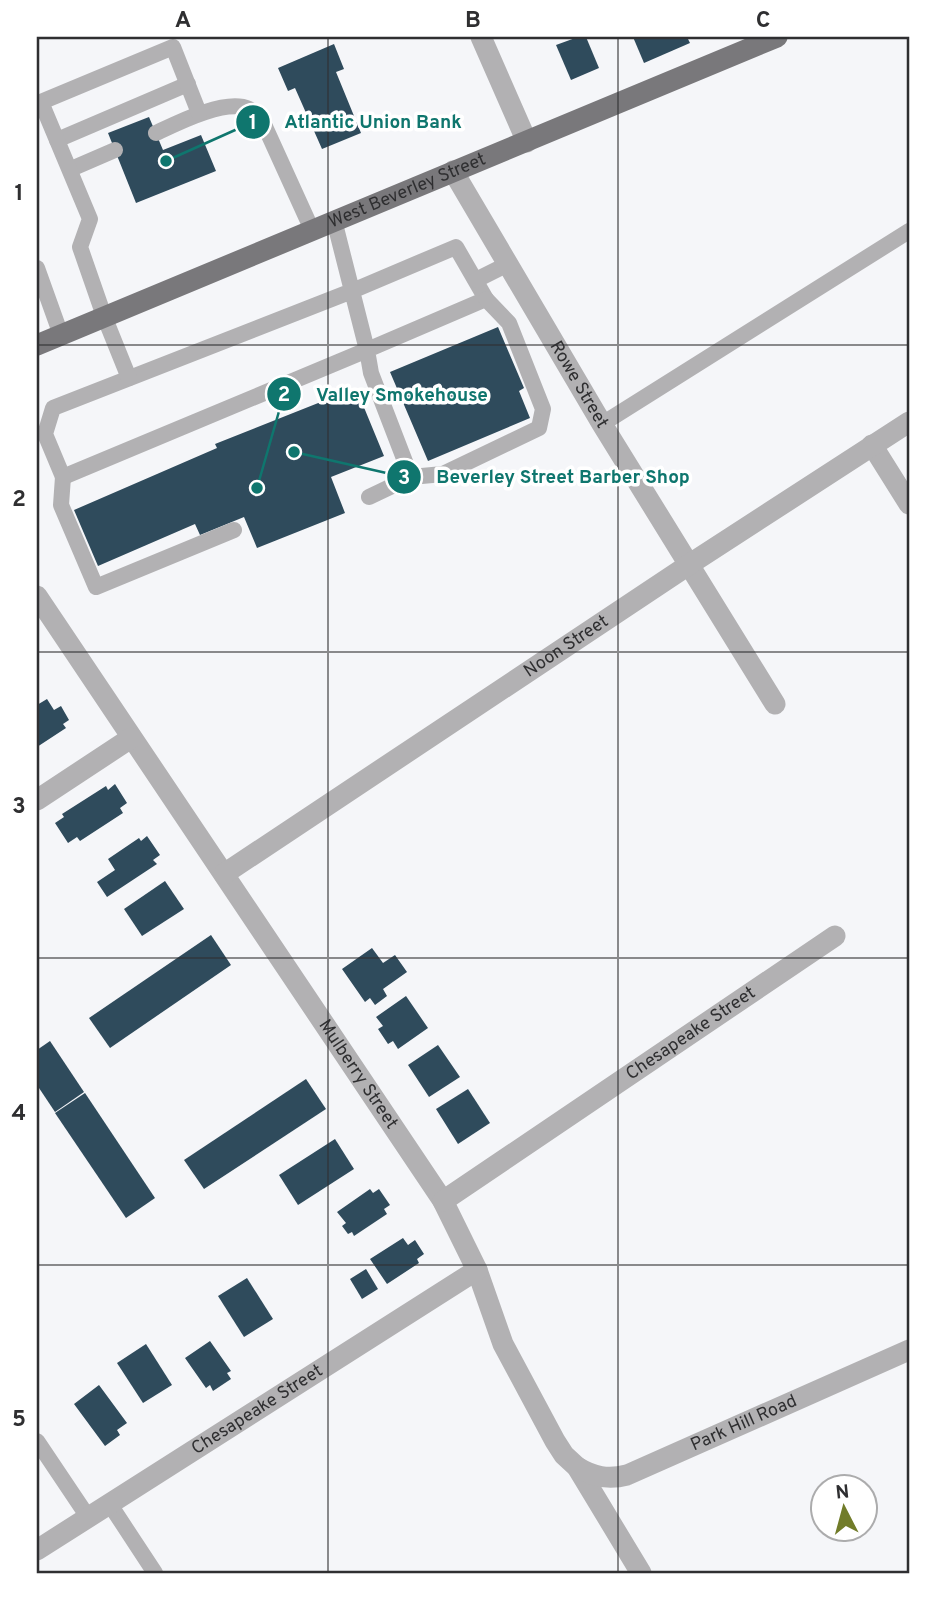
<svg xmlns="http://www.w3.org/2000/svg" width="946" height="1610" font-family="Overpass,sans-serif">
  <rect width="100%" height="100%" fill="#f5f6f9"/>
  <g fill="#2f4b5c">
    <path d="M578 37H586L599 68 571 80 556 45Z"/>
    <path d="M633 37H687L690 43 644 63Z"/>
    <path d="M334 44 344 69 336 72 361 133 322 149 295 88 288 91 278 68Z"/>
    <path d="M149 117 163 150 201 135 216 171 136 203 108 133Z"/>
    <path d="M498 327 524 388 519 391 530 418 428 461 390 372Z"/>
    <path d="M356 388 384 456 331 477 345 513 257 548 244 517 200 535 195 524 98 566 74 510 217 448 215 444Z"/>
    <path d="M47 699 54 710 61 706 69 720 63 724 66 728 37 747V705Z"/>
    <path d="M115 784 127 803 120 808 123 813 80 841 77 837 68 843 55 823 64 817 62 814 106 786 108 790Z"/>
    <path d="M147 836 160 855 153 860 157 864 107 897 97 882 115 870 108 859 139 838 141 841Z"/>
    <path d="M165 881 184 909 142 936 124 909Z"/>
    <path d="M211 935 231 965 110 1048 89 1018Z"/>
    <path d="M372 948 383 963 395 955 407 972 383 989 387 996 375 1005 370 998 365 1002 342 969Z"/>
    <path d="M406 996 428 1028 398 1049 393 1041 388 1044 378 1029 383 1026 376 1017Z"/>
    <path d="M50 1041 84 1092 55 1112 37 1085V1050Z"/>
    <path d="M438 1045 460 1077 429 1097 408 1065Z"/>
    <path d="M306 1079 326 1109 204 1189 184 1160Z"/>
    <path d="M468 1089 490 1123 458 1144 436 1109Z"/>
    <path d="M85 1093 155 1198 126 1218 55 1113Z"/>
    <path d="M335 1139 354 1169 298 1205 279 1175Z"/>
    <path d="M370 1189 373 1193 379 1189 390 1205 384 1209 387 1214 354 1236 352 1232 348 1234 342 1226 346 1223 337 1212Z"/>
    <path d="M403 1238 408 1245 415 1240 424 1254 417 1259 419 1263 387 1284 370 1259Z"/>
    <path d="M366 1269 378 1289 362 1299 350 1279Z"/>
    <path d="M247 1278 273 1319 244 1337 218 1296Z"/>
    <path d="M210 1341 231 1371 227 1373 231 1379 213 1391 210 1385 206 1388 185 1358Z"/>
    <path d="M146 1344 172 1385 143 1403 117 1363Z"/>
    <path d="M99 1385 127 1423 117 1430 120 1435 105 1446 74 1404Z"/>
  </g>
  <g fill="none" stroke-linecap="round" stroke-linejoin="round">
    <g stroke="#b2b1b3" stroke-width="16">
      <path d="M156 133C177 123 226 98 249 109 253 111 258 117 262 120L312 230"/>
      <path d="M57 140 188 84"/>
      <path d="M71 169 115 150"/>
      <path d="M334 220 367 350 486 299 456 247 352 291 53 408 45 434 63 477 367 350 371 373 411 477"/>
      <path d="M37 268 61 335"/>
      <path d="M476 280 508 264"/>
      <path d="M129 378 104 316 80 247 90 219 41 102 173 47 199 113"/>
      <path d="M602 424 909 231"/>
      <path d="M63 477 61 505 96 587 234 530"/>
      <path d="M369 497 411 477 443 474 539 428 543 409 509 323 486 299"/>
      <path d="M37 1441 88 1517"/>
      <path d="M109 1503 155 1573"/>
    </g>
    <g stroke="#b2b1b3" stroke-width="21">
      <path d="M481 37 527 142"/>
      <path id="s1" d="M453 171 602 424 775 704"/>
      <path d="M872 445 909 504"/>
      <path id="s2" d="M37 596 443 1201 477 1270 503 1344 555 1441 564 1455 577 1467 641 1573"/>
      <path d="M37 800 131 738"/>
      <path id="s3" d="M224 874 690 564 909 422"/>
      <path id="s4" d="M443 1201 835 936"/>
      <path id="s5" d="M577 1467C593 1477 608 1480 627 1475L909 1350"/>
      <path id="s6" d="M37 1550 477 1270"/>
    </g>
    <path stroke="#79787b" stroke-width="21" id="s7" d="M37 345 777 37"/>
  </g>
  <path fill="none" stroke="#2f2f31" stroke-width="2" stroke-opacity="0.55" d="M328 37V1573M618 37V1573M37 345H909M37 652H909M37 958H909M37 1265H909"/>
  <g text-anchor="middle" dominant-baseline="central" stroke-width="7" stroke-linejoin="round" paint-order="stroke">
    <g font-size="18" fill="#2f2f31" stroke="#fff">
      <text stroke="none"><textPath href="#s7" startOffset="401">West Beverley Street</textPath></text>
      <text stroke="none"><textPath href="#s1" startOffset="248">Rowe Street</textPath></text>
      <text stroke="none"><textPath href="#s3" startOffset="411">Noon Street</textPath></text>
      <text stroke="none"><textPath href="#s4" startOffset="299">Chesapeake Street</textPath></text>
      <text stroke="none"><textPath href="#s2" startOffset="576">Mulberry Street</textPath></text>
      <text stroke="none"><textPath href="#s6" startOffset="261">Chesapeake Street</textPath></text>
      <text stroke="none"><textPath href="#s5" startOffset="180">Park Hill Road</textPath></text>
    </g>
  </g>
  <path fill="none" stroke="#0f766e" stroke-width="2.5" d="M166 161L253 122M257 488L284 394M294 452L404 477"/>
  <g fill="#0f766e" stroke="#fff" stroke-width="2.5">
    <circle cx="166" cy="161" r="7"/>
    <circle cx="257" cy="488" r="7"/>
    <circle cx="294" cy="452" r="7"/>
    <circle cx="253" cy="122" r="18"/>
    <circle cx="284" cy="394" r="18"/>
    <circle cx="404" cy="477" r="18"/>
  </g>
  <g font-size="21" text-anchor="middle" font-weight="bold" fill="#fff">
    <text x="253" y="129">1</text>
    <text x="284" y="401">2</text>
    <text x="404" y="484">3</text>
  </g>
  <g font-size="19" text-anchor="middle" font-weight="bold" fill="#0f766e" stroke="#fff" stroke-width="7" stroke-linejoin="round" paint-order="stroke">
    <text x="373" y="128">Atlantic Union Bank</text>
    <text x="402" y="401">Valley Smokehouse</text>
    <text x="563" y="483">Beverley Street Barber Shop</text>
  </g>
  <rect width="946" height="1610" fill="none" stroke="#ffffff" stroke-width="77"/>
  <g transform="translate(844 1508) rotate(354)"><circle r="33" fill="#ffffff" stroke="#acacad" stroke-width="2"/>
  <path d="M0-5L12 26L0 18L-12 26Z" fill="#717c29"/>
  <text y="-10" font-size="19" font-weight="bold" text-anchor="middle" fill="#2f2f31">N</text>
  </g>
  <rect x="38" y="38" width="870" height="1534" fill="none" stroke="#2f2f31" stroke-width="2.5"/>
  <g font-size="23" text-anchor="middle" font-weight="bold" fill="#2f2f31">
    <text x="183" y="27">A</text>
    <text x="473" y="27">B</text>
    <text x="763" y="27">C</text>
    <text x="19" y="200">1</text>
    <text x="19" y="506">2</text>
    <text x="19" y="813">3</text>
    <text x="19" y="1120">4</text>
    <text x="19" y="1426">5</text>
  </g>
</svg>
